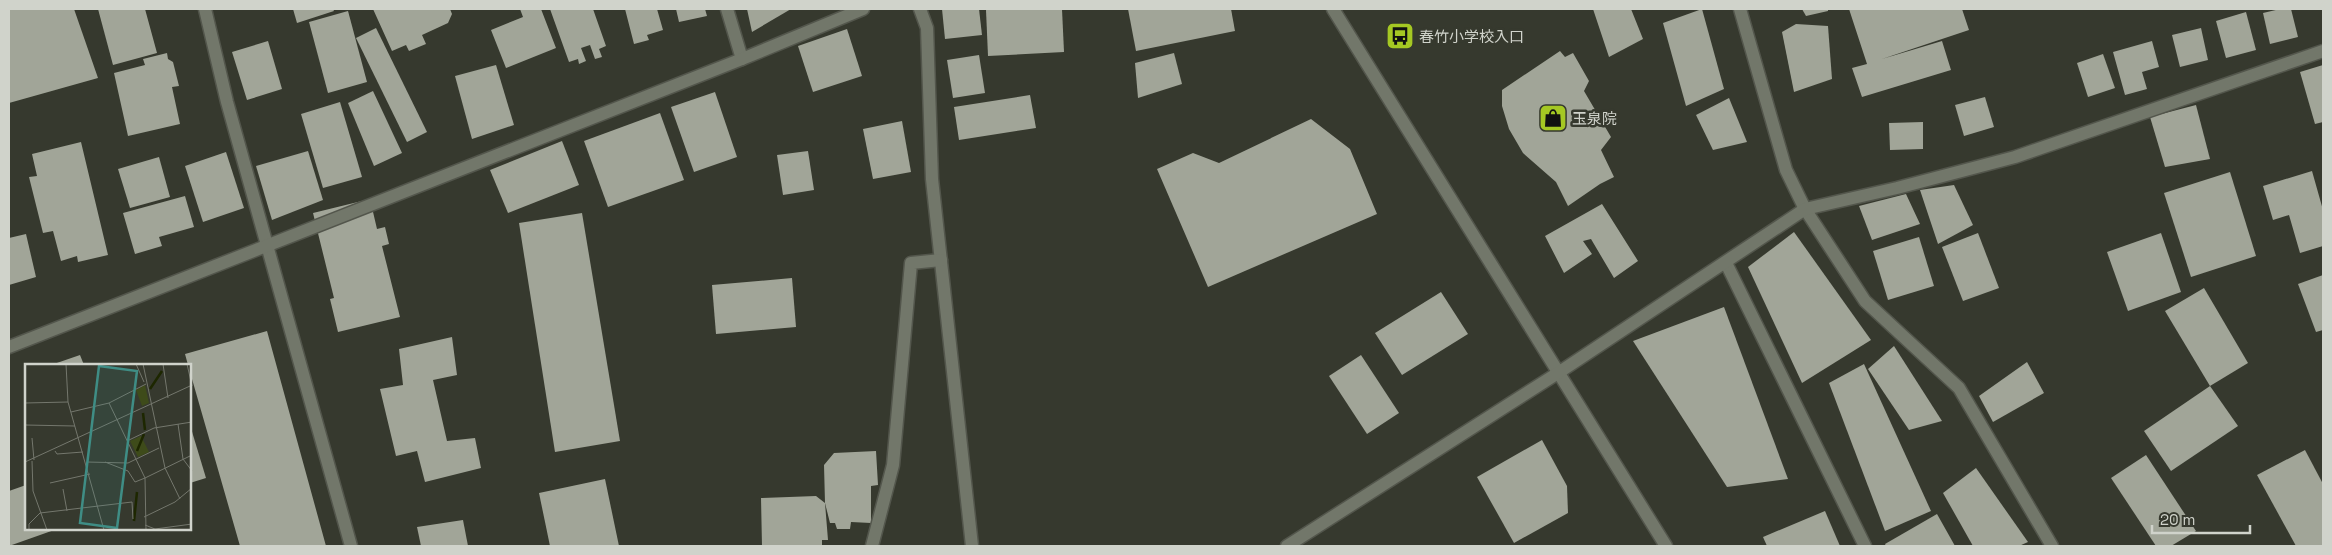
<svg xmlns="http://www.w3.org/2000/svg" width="2332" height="555" font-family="'Space Grotesk','Noto Sans JP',sans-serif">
  <rect width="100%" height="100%" fill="#36392e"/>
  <g fill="#a1a598">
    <path d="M9 9H74L98 78 9 103Z"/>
    <path d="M98 9H145L157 53 113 65Z"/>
    <path d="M293 9H333L334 11 297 23Z"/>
    <path d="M373 9H450L452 14 448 23 422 35 426 44 409 51 406 45 392 51Z"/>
    <path d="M520 9H541L556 48 506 68 491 30 523 17Z"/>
    <path d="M550 9H593L606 46 599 49 602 57 595 59 590 45 581 48 586 61 579 64 578 59 569 62Z"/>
    <path d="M625 9H657L663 30 647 35 649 40 634 44Z"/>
    <path d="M676 9H705L707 16 679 22Z"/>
    <path d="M747 9H791L752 32Z"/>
    <path d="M942 9H979L982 35 945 39Z"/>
    <path d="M1009 9H1062L1064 52 988 56 986 10Z"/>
    <path d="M1128 9H1231L1235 31 1136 51Z"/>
    <path d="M1593 9H1631L1643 39 1609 57Z"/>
    <path d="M1702 9 1724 89 1686 106 1663 23Z"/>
    <path d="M1802 9H1828V11L1806 16Z"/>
    <path d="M1849 9H1962L1969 30 1882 59 1942 41 1951 70 1862 97 1852 68 1867 64Z"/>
    <path d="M2280 9H2291L2298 37 2270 44 2263 13Z"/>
    <path d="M348 11 367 82 328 93 309 22Z"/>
    <path d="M2246 12 2256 50 2226 58 2216 21Z"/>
    <path d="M1796 24 1828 26 1832 79 1794 92 1782 32Z"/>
    <path d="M376 28 427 132 407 142 356 38Z"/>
    <path d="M2201 28 2208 60 2180 67 2172 35Z"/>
    <path d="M847 29 862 76 813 92 798 46Z"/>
    <path d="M268 41 282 89 247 100 232 52Z"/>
    <path d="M2152 41 2159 67 2142 72 2147 89 2125 95 2113 52Z"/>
    <path d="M1560 51 1565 57 1573 53 1589 81 1584 91 1611 137 1601 150 1614 177 1600 184 1568 206 1556 182 1523 153 1509 129 1502 106V90Z"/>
    <path d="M167 53 168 59 173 62 179 86 172 87 180 124 128 136 114 73 145 65 143 59Z"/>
    <path d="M1174 53 1182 84 1138 98 1135 63Z"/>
    <path d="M2103 54 2115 88 2088 97 2077 63Z"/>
    <path d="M979 55 985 93 953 98 947 60Z"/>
    <path d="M496 65 514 125 472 139 455 76Z"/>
    <path d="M2323 65V122L2315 124 2300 72Z"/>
    <path d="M373 91 402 153 374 166 348 103Z"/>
    <path d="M715 92 737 157 694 172 671 107Z"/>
    <path d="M1030 95 1036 128 959 140 954 107Z"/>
    <path d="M1985 97 1994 127 1964 136 1955 105Z"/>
    <path d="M1729 98 1747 142 1713 150 1696 115Z"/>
    <path d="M340 102 362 177 323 188 301 114Z"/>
    <path d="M2196 105 2210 159 2165 167 2150 117Z"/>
    <path d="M660 113 684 180 608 207 584 141Z"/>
    <path d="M1311 119 1350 149 1377 214 1208 287 1157 169 1193 153 1219 163Z"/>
    <path d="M902 121 911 172 873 179 863 129Z"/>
    <path d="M1923 122V149L1890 150 1889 123Z"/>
    <path d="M562 141 579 185 508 213 490 170Z"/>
    <path d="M81 142 108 255 78 262 77 256 61 261 53 231 43 233 29 177 37 176 32 154Z"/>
    <path d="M308 151 323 200 272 220 256 166Z"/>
    <path d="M808 151 814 190 783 195 777 155Z"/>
    <path d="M226 152 244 208 203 222 185 166Z"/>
    <path d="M159 157 170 197 130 208 118 169Z"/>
    <path d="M2312 171 2323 210V246L2300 253 2289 215 2273 220 2263 186Z"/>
    <path d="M2230 172 2256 256 2191 277 2164 193Z"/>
    <path d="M1954 185 1973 225 1938 244 1920 190Z"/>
    <path d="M1906 194 1920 224 1872 240 1859 206Z"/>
    <path d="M185 196 194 227 159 237 162 246 135 254 123 213Z"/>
    <path d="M370 199 377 229 385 227 389 244 382 246 400 317 338 332 330 299 334 298 313 213Z"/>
    <path d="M1602 204 1638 261 1614 278 1591 239 1583 241 1592 254 1564 273 1545 236Z"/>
    <path d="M582 213 620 441 555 452 519 223Z"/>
    <path d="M1794 232 1871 340 1802 383 1748 267Z"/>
    <path d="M1978 233 1999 288 1963 301 1942 247Z"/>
    <path d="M2161 233 2181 292 2128 311 2107 252Z"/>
    <path d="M26 234 36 277 9 285V238Z"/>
    <path d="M1919 237 1934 286 1888 300 1873 251Z"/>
    <path d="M2323 275V330L2316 332 2298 284Z"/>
    <path d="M792 278 796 327 716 334 712 285Z"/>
    <path d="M2204 288 2248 363 2210 386 2165 311Z"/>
    <path d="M1441 292 1468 334 1402 375 1375 333Z"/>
    <path d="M1724 307 1788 479 1727 487 1633 341Z"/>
    <path d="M267 331 326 546H240L190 372V365H188L185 354Z"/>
    <path d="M452 337 457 375 433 380 447 441 475 438 481 468 425 482 417 451 396 456 380 389 403 385 399 349Z"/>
    <path d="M1894 346 1942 421 1909 430 1868 369Z"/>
    <path d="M80 355 84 365H51Z"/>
    <path d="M1361 355 1399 413 1367 434 1329 376Z"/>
    <path d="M2027 362 2044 393 1993 422 1979 396Z"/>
    <path d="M1864 364 1931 511 1885 531 1829 383Z"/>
    <path d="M2210 386 2238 426 2171 471 2144 431Z"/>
    <path d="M190 425 206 478 190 483Z"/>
    <path d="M1542 440 1567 486 1568 513 1514 543 1477 477Z"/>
    <path d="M2305 450 2323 484V546H2296L2257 475Z"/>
    <path d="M876 451 878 485 871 486V523L851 522 850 529H837L835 523H830L825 503 824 465 834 453Z"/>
    <path d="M2146 455 2196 531 2171 546H2156L2111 478Z"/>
    <path d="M1976 468 2028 542 2019 546H1973L1943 493Z"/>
    <path d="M605 479 619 546H550L539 493Z"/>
    <path d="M26 485V529H57L9 546V491Z"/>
    <path d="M816 496 825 503 828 540H822V546H762L761 498Z"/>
    <path d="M1825 511 1840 546H1767L1763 537Z"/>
    <path d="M1937 514 1955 546H1886L1885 544Z"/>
    <path d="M463 520 468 546H421L417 527Z"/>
  </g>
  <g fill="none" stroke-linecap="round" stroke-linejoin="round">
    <defs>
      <g id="minor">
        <path d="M205 9 227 102 351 546"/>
        <path d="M727 9 742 59"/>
        <path d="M920 9 927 28 932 179 972 546"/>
        <path d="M1333 9 1666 546"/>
        <path d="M1740 9 1786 170 1805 209 1865 301 1959 388 2052 546"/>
        <path d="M1726 263 1865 546"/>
        <path d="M9 347 742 59 863 9"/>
        <path d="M872 546 893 465 911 263 941 260"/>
        <path d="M1287 546 1558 373 1805 209 1897 188 2015 157 2323 51"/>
      </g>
    </defs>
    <use href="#minor" stroke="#53564c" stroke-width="15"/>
    <use href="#minor" stroke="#72776a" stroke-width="12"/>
  </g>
  <defs>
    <symbol id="bus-square" viewBox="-11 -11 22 22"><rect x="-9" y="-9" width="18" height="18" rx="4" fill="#a5c823" stroke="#36392e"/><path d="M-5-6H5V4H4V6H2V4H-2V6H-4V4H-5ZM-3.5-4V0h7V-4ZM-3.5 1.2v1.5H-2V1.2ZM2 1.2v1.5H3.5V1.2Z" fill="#111"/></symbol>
    <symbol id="shop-square" viewBox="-11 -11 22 22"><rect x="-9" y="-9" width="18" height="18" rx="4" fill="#a5c823" stroke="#36392e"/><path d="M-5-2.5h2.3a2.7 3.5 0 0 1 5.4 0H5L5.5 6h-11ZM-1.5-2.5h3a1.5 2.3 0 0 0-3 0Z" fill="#111"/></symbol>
  </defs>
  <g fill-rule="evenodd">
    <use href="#bus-square" x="1384" y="20" width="32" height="32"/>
    <use href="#shop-square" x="1537" y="102" width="32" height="32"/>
  </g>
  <g text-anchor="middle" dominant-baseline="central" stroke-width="5" stroke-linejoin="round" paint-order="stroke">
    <g font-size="15" fill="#d0d3cb" stroke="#36392e" text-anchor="start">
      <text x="1419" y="36">春竹小学校入口</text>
      <text x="1572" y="118">玉泉院</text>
    </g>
  </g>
  <g transform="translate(25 364)">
    <rect width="166" height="166" fill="#36392e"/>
    <path d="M120 21 124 39 117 42 111 26ZM116 72 124 88 113 93 105 77Z" fill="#3e4b1a"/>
    <path fill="none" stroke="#1d2700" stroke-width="2.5" d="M125 25 137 7M118 49 120 66M112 87 119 70M109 157 112 128"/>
    <path fill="none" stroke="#74776d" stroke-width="1" d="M41 0 43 38 79 166M111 0 119 18M118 0 140 104 155 135M138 0 143 34M162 0 167 22M0 39 43 38M46 48 84 39 121 20M153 60 158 95 167 107M0 61 50 62M7 74 9 96M102 77 129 64 167 58M30 87 32 90 58 88M7 97 8 127 22 166M0 98 165 22M62 98 103 99 134 84M80 98 103 107 110 118 120 114 84 39M25 119 65 110M38 125 42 147M119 153 150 138 167 124M120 161 130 165 167 160M4 166V160L15 149 107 138 108 155M121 166 120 114 167 91"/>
    <path fill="#3f8d85" fill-opacity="0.15" stroke="#3f8d85" stroke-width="2.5" d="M74 2 112 7 92 164 55 159Z"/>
    <rect width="166" height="166" fill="none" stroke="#d0d3cb" stroke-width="2.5"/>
  </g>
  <rect width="2332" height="555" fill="none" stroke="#d0d3cb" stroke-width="20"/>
  <path d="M2152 525v8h98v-8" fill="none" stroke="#d0d3cb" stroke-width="2.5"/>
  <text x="2160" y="525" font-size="15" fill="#d0d3cb" stroke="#36392e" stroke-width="4" paint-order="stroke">20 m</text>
</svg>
